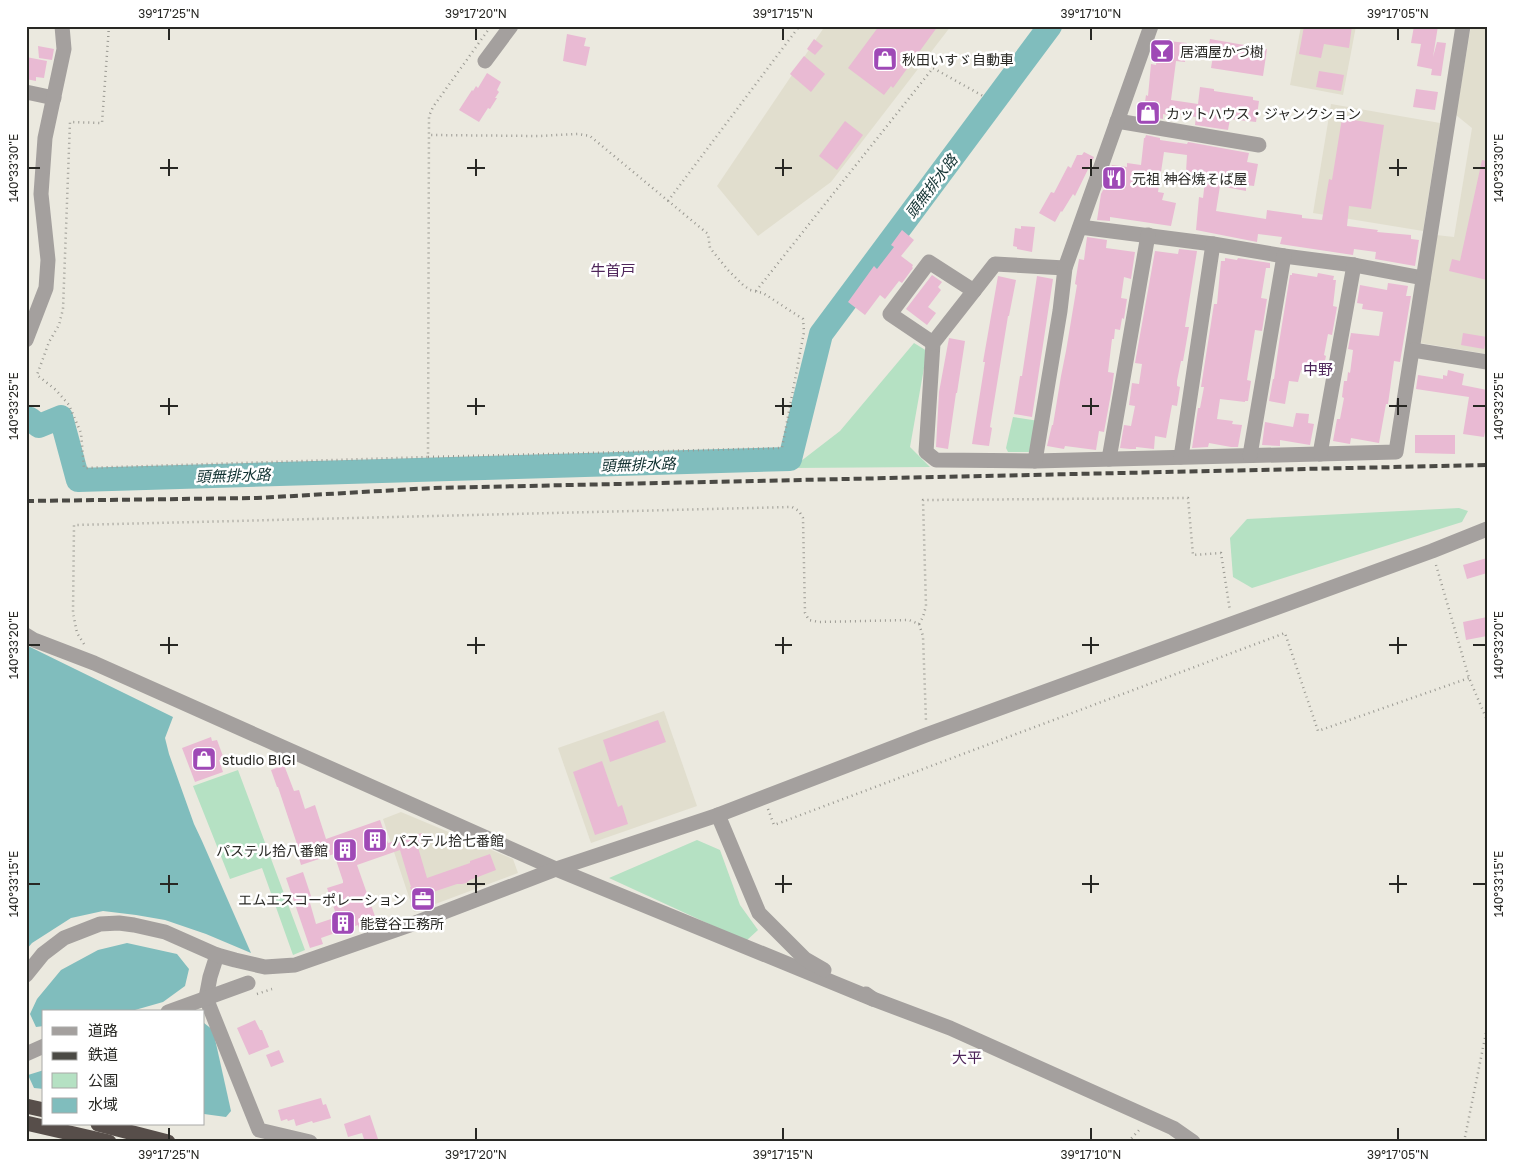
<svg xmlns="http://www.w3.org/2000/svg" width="1513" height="1168" font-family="'Golos Text','Noto Sans JP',sans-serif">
  <rect width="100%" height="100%" fill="#ebe9df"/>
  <g fill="#e1dece">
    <path d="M825 26H951L831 182 758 236 717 186Z"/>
    <path d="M1301 26H1356L1343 95 1290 85Z"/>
    <path d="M1471 26H1487V354L1421 343 1436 235 1454 237 1472 128 1456 115Z"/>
    <path d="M1331 104 1440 123 1423 231 1313 213Z"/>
    <path d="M664 711 697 806 591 843 558 748Z"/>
    <path d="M401 812 513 859 518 873 414 912 383 819Z"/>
  </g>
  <g fill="#b5e1c3">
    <path d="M914 343 927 351 910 447 930 467 792 468 840 431Z"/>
    <path d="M1013 417 1039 421 1030 452H1008L1006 448Z"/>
    <path d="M1459 508 1468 511 1462 522 1252 588 1233 577 1230 538 1247 519Z"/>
    <path d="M238 770 305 950 293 955 262 868 230 879 193 786Z"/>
    <path d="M697 840 720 850 740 905 758 930 746 941 609 878Z"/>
  </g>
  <g fill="#80bdbd">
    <path d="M26 645 173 717 165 738 169 754 194 824 202 841 251 953 206 934 165 920 136 915 103 911 71 918 32 943 26 950Z"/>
    <path d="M127 943 177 954 189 969 185 986 163 1002 128 1012H44V1026L36 1027 30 1014 37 999 61 970 98 950Z"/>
    <path d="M204 1023 213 1030 231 1111 226 1117 204 1114Z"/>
    <path d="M44 1070V1089L34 1088 28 1075Z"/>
  </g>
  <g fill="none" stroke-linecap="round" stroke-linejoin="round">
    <path stroke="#80bdbd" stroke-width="24" d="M26 421 30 419 39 426 61 417 78 480 790 459 821 334 1050 26"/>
  </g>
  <g fill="#e9bad3">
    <path d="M879 26H938L893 88 891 86 884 95 848 68Z"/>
    <path d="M1304 26H1352L1349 48 1324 44 1321 58 1299 54Z"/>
    <path d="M1414 26H1438L1433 57 1437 42 1446 43 1441 76 1431 75 1432 69 1417 66 1421 44 1411 43Z"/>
    <path d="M567 34 586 38 584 46 590 47 586 66 563 61Z"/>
    <path d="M814 39 823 46 815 55 807 49Z"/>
    <path d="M1210 39 1267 49 1263 76 1211 68 1213 56H1207Z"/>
    <path d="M1159 40 1187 43 1185 62 1176 61 1171 100 1198 104 1200 87 1214 89V91L1253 97V100L1259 101 1256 122 1230 119 1228 130 1195 125 1196 117 1173 114V116L1163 114V119L1143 116 1146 95 1148 96 1151 64 1156 65Z"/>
    <path d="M38 46 54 49 52 60 39 58Z"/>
    <path d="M804 56 825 74 811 92 790 74Z"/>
    <path d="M26 57 47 61 44 78 36 77V81L26 79Z"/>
    <path d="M1319 71 1344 75 1341 91 1316 87Z"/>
    <path d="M487 73 501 82 497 90 499 92 495 98H497L490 109 488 108 479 122 459 110 472 90 473 91 476 86 478 88Z"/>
    <path d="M1416 89 1438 92 1435 110 1413 107Z"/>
    <path d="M1342 118 1384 125 1371 209 1349 206 1347 226 1378 230 1377 232 1411 235V239L1419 240 1415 266 1375 259 1376 252 1354 249 1353 255 1280 244 1282 237 1258 234 1257 242 1196 230 1199 197 1203 198 1206 173 1186 172 1187 155 1164 152 1158 192 1164 193 1162 200 1176 203 1171 226 1110 217V221L1097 220 1101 194 1103 190H1106L1109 172 1112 165 1127 167V163L1141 165 1144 138H1145L1146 135 1160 138V140L1187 144 1188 142 1249 153 1247 162 1258 164 1254 186 1246 185V191L1220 186 1216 211 1266 219 1267 210 1302 215V218L1322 220 1329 179 1332 180Z"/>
    <path d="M845 121 863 135 837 170 819 156Z"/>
    <path d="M1084 152 1094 157 1075 196 1073 194 1062 212 1061 211 1055 222 1039 213 1051 192 1054 193 1068 166 1071 168 1077 155H1082Z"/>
    <path d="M1482 160 1487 161V280L1449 271 1452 259 1460 261Z"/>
    <path d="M1021 226 1035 227 1032 252 1017 249V247L1013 246 1015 228 1021 229Z"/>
    <path d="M902 230 914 240 901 256 913 265 912 267 913 268 902 283 899 281 885 299 880 295 865 315 848 302 874 266 877 269 894 247 891 245Z"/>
    <path d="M1087 237 1107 240 1106 248 1135 252 1131 279 1124 277 1121 298 1127 299 1124 319 1122 318 1120 330 1115 329 1114 339H1112L1108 372 1114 373 1112 388 1104 432 1099 431 1096 450 1065 446 1064 449 1047 446 1052 425H1053L1061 376 1066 351 1077 285 1075 284 1079 259 1084 260Z"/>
    <path d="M1179 249 1197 251 1185 327H1189L1183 361H1181L1177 381V386L1180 387 1177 406 1172 405 1166 438 1155 436 1154 449 1136 447V449H1130L1120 448 1124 425 1131 426 1135 406 1129 405 1132 383 1139 384 1142 364 1135 363 1155 251 1178 254Z"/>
    <path d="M1225 258 1237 260 1238 258 1270 263V268H1266L1261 298 1267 299 1262 331 1255 330 1247 380 1251 381 1248 401H1245V402L1220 399 1217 419 1233 421 1232 424 1242 425 1238 447H1231L1209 443 1208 447 1192 448 1198 408H1200L1204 387H1201L1214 304H1217L1221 261H1225Z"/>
    <path d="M1292 273 1317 277 1318 273 1334 276 1333 280H1336L1333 306 1337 307 1332 335 1328 334 1324 355 1326 356 1323 370H1321V373L1301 370 1298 382 1289 381 1285 404 1269 401 1273 379H1274L1279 343 1290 275H1292Z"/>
    <path d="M932 275 942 282 938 287 941 290 928 307 936 313 927 325 906 309Z"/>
    <path d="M998 276 1016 280 1009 316H1008L990 427 992 428 989 446 972 444 985 362H983Z"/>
    <path d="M1037 276 1053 279 1032 417 1014 414 1020 376H1022Z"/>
    <path d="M1388 283 1408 286 1406 296H1411L1400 362 1394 361 1388 404H1386L1379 443 1351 438 1350 444 1333 441 1337 419H1340L1344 398 1342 397 1344 381H1347L1348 372 1350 373 1353 350 1348 349 1351 333 1379 336 1383 312 1362 309 1363 304 1357 303 1360 285 1387 290Z"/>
    <path d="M1463 333 1487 337 1484 349 1461 345Z"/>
    <path d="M949 338 965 341 957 393H956L948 449 936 447 939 392Z"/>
    <path d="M1448 370 1464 374 1462 385 1487 390V422L1484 437 1463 434 1469 397 1416 389 1418 375 1443 379V375L1447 376Z"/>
    <path d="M1296 413 1309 414 1308 423 1314 424 1310 445 1280 440V446L1262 445 1265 422 1293 427Z"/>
    <path d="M1415 435H1455V454L1415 453Z"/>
    <path d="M1487 558V573L1467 579 1463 565Z"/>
    <path d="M1487 617V636L1466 640 1463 622Z"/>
    <path d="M658 720 666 742 610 762 603 740Z"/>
    <path d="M211 737 212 741 217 740 224 759 219 760 223 772 195 782 182 748Z"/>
    <path d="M602 761 618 807 622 805 628 824 595 835 573 772Z"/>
    <path d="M284 765 294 791 299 790 305 809 315 805 326 839 380 820 388 843 422 833 425 841 417 844 427 878 470 863V861L490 854 496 870 470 880 466 883 462 884H457L430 893 434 903 417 909 410 887H411L400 850 357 865 377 922 359 928 358 925 321 938 323 944 310 948 286 878 303 872 313 902 310 903 316 924 337 917 327 888 343 883V881L334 854 301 865 296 848 298 847 278 787H277L271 770Z"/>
    <path d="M255 1020 260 1030H262L269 1047 249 1055 237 1028Z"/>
    <path d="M279 1050 284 1062 271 1067 266 1055Z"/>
    <path d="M321 1098 323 1105 326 1104 331 1118 313 1123 312 1121 296 1126 294 1119 288 1121 287 1119 281 1121 278 1110Z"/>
    <path d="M370 1115 378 1139 371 1142H365L362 1133 348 1137 344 1124Z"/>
  </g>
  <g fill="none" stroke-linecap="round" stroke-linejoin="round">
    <g stroke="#9a9992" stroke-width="2.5" stroke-dasharray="1 4" stroke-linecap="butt">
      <path d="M109 26 102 123 70 122 63 309 59 325 49 342 37 375 56 390 69 405 81 433 84 468 428 457 429 116 433 107 491 26"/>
      <path d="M668 201 798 28"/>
      <path d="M756 291 933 68 983 96"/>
      <path d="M428 457 782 448 804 332 803 319 763 293 750 290 743 285 728 270 710 248 708 234 590 136 578 134 539 136 429 135"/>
      <path d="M1436 565 1469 678 1487 720"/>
      <path d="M919 624 923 617 926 606 923 500 1188 498 1193 555 1221 553 1230 611"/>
      <path d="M84 644 77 633 73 613 74 525 792 507 799 511 803 518 805 613 809 620 819 622 909 620 919 624 923 636 926 721"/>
      <path d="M768 809 774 825 1285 633 1318 731 1469 678"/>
      <path d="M257 994 272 989"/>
      <path d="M1128 1142 1141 1128"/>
      <path d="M1464 1142 1487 1028"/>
    </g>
    <g stroke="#a4a09e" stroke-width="15">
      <path d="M485 61 511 26"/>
      <path d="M26 92 54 98"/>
      <path d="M1117 121 1259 145"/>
      <path d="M1080 227 1213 244 1284 256 1354 265 1423 278"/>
      <path d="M1065 268 995 264 933 343 926 452 936 460 1035 461 1396 452 1463 26"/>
      <path d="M26 340 46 288 48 260 41 194 45 138 64 49 62 26"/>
      <path d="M933 343 890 314 929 262 974 291"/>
      <path d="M1413 350 1487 362"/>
      <path d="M1320 454 1354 265"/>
      <path d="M1250 455 1284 256"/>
      <path d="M1181 457 1213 244"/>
      <path d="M1109 459 1148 235"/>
      <path d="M1035 461 1060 311 1065 268 1151 26"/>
      <path d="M26 635 34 640 94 663 556 869 873 999"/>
      <path d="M718 815 759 913 805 959 824 970"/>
      <path d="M217 955 210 977 206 998 259 1130 310 1142"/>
      <path d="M26 975 43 954 64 938 100 924 119 923 134 925 165 932 217 955 235 960 265 967 295 965 410 925 556 869 718 815 926 735 1432 551 1487 529"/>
      <path d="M866 994 873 999 950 1028 1173 1128 1193 1142"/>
      <path d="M168 1012 248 983"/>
      <path d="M26 1054 44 1046"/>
    </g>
    <g stroke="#574e4a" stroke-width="15">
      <path d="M26 1106 44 1110"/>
      <path d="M26 1123 109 1142"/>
      <path d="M98 1124 168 1142"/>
    </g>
    <path stroke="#4b4a45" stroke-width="4" stroke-dasharray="8 4" stroke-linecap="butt" d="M26 501 257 498 433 488 1487 465"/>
  </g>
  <path fill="none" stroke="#282824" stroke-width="2" d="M169 28V40M476 28V40M783 28V40M1091 28V40M1398 28V40M169 159V176M476 159V176M783 159V176M1091 159V176M1398 159V176M28 168H40M160 168H178M467 168H485M775 168H792M1082 168H1099M1389 168H1407M1473 168H1486M169 398V415M476 398V415M783 398V415M1091 398V415M1398 398V415M28 406H40M160 406H178M467 406H485M775 406H792M1082 406H1099M1389 406H1407M1473 406H1486M169 637V654M476 637V654M783 637V654M1091 637V654M1398 637V654M28 645H40M160 645H178M467 645H485M775 645H792M1082 645H1099M1389 645H1407M1473 645H1486M169 875V893M476 875V893M783 875V893M1091 875V893M1398 875V893M28 884H40M160 884H178M467 884H485M775 884H792M1082 884H1099M1389 884H1407M1473 884H1486M169 1128V1140M476 1128V1140M783 1128V1140M1091 1128V1140M1398 1128V1140"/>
  <defs>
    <symbol id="bar-square" viewBox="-11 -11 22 22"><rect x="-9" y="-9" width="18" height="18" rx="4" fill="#9f49b6" stroke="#fff"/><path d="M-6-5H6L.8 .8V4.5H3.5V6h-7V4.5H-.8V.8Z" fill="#fff"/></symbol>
    <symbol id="shop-square" viewBox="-11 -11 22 22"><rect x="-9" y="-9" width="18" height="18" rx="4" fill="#9f49b6" stroke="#fff"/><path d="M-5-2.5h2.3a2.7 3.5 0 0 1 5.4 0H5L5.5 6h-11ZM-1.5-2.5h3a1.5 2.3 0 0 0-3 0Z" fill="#fff"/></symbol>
    <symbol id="restaurant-square" viewBox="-11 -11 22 22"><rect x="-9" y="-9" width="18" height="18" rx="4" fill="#9f49b6" stroke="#fff"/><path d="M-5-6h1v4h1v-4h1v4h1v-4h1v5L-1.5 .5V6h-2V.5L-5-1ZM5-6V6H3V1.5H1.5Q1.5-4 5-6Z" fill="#fff"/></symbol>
    <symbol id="building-square" viewBox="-11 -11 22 22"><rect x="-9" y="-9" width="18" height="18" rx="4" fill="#9f49b6" stroke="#fff"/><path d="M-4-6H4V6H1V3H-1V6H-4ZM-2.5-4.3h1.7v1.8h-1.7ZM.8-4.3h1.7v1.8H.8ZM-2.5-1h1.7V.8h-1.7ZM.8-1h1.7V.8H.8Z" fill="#fff"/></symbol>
    <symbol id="office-square" viewBox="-11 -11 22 22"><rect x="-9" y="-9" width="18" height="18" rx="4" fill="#9f49b6" stroke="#fff"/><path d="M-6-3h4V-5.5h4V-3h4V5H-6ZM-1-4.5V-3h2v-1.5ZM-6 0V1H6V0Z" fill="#fff"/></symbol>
  </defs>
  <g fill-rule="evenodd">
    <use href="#bar-square" x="1148" y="37" width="28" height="28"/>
    <use href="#shop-square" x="871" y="45" width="28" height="28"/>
    <use href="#shop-square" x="1134" y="99" width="28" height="28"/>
    <use href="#restaurant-square" x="1100" y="164" width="28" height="28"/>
    <use href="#shop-square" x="190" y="745" width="28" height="28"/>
    <use href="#building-square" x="361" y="826" width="28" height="28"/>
    <use href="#building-square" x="331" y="836" width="28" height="28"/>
    <use href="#office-square" x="409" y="885" width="28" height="28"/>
    <use href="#building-square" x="329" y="909" width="28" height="28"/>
  </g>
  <g text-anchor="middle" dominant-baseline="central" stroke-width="5" stroke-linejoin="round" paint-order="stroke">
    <g font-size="14" fill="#282824" stroke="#fff" text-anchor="start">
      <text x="1180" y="51">居酒屋かづ樹</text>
      <text x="902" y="59">秋田いすゞ自動車</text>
      <text x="1166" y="113">カットハウス・ジャンクション</text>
      <text x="1132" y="178">元祖 神谷焼そば屋</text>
      <text x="222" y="759">studio BIGI</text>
      <text x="392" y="840">パステル拾七番館</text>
      <text x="328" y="850" text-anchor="end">パステル拾八番館</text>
      <text x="406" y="899" text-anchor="end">エムエスコーポレーション</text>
      <text x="360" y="923">能登谷工務所</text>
    </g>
    <g font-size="15" font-style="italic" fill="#113131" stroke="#fff">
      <text transform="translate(931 186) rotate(-53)">頭無排水路</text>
      <text transform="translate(638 464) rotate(-2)">頭無排水路</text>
      <text transform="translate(233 475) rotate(-2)">頭無排水路</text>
    </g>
    <g font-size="15" fill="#4e255a" stroke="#fff">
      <text x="613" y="270">牛首戸</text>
      <text x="1318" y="369">中野</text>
      <text x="967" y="1057">大平</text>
    </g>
  </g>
  <rect width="1513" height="1168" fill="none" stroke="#ffffff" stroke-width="55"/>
  <rect x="42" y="1010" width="162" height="115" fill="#ffffff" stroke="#a9a9a7"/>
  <rect x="52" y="1027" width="25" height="8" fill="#a4a09e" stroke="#a9a9a7"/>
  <text x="88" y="1036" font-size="15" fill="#282824">道路</text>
  <rect x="52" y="1052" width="25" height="8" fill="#4b4a45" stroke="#a9a9a7"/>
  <text x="88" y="1060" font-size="15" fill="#282824">鉄道</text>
  <rect x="52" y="1073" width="25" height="15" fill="#b5e1c3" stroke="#a9a9a7"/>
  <text x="88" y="1086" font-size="15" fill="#282824">公園</text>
  <rect x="52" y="1098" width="25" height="15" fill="#80bdbd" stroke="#a9a9a7"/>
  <text x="88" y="1110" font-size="15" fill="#282824">水域</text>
  <rect x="28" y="28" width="1458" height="1112" fill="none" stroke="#282824" stroke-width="2"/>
  <g font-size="12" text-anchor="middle" fill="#282824">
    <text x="169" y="18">39°17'25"N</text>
    <text x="476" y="18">39°17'20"N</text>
    <text x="783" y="18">39°17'15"N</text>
    <text x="1091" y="18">39°17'10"N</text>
    <text x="1398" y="18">39°17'05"N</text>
    <text transform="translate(1499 168) rotate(-90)" y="4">140°33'30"E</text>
    <text transform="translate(14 168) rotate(-90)" y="4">140°33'30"E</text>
    <text transform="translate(1499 406) rotate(-90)" y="4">140°33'25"E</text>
    <text transform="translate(14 406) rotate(-90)" y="4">140°33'25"E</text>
    <text transform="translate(1499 645) rotate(-90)" y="4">140°33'20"E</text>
    <text transform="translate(14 645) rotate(-90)" y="4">140°33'20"E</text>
    <text transform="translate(1499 884) rotate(-90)" y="4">140°33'15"E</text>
    <text transform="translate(14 884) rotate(-90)" y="4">140°33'15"E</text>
    <text x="169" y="1159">39°17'25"N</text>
    <text x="476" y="1159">39°17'20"N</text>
    <text x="783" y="1159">39°17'15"N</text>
    <text x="1091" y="1159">39°17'10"N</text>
    <text x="1398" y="1159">39°17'05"N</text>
  </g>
</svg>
